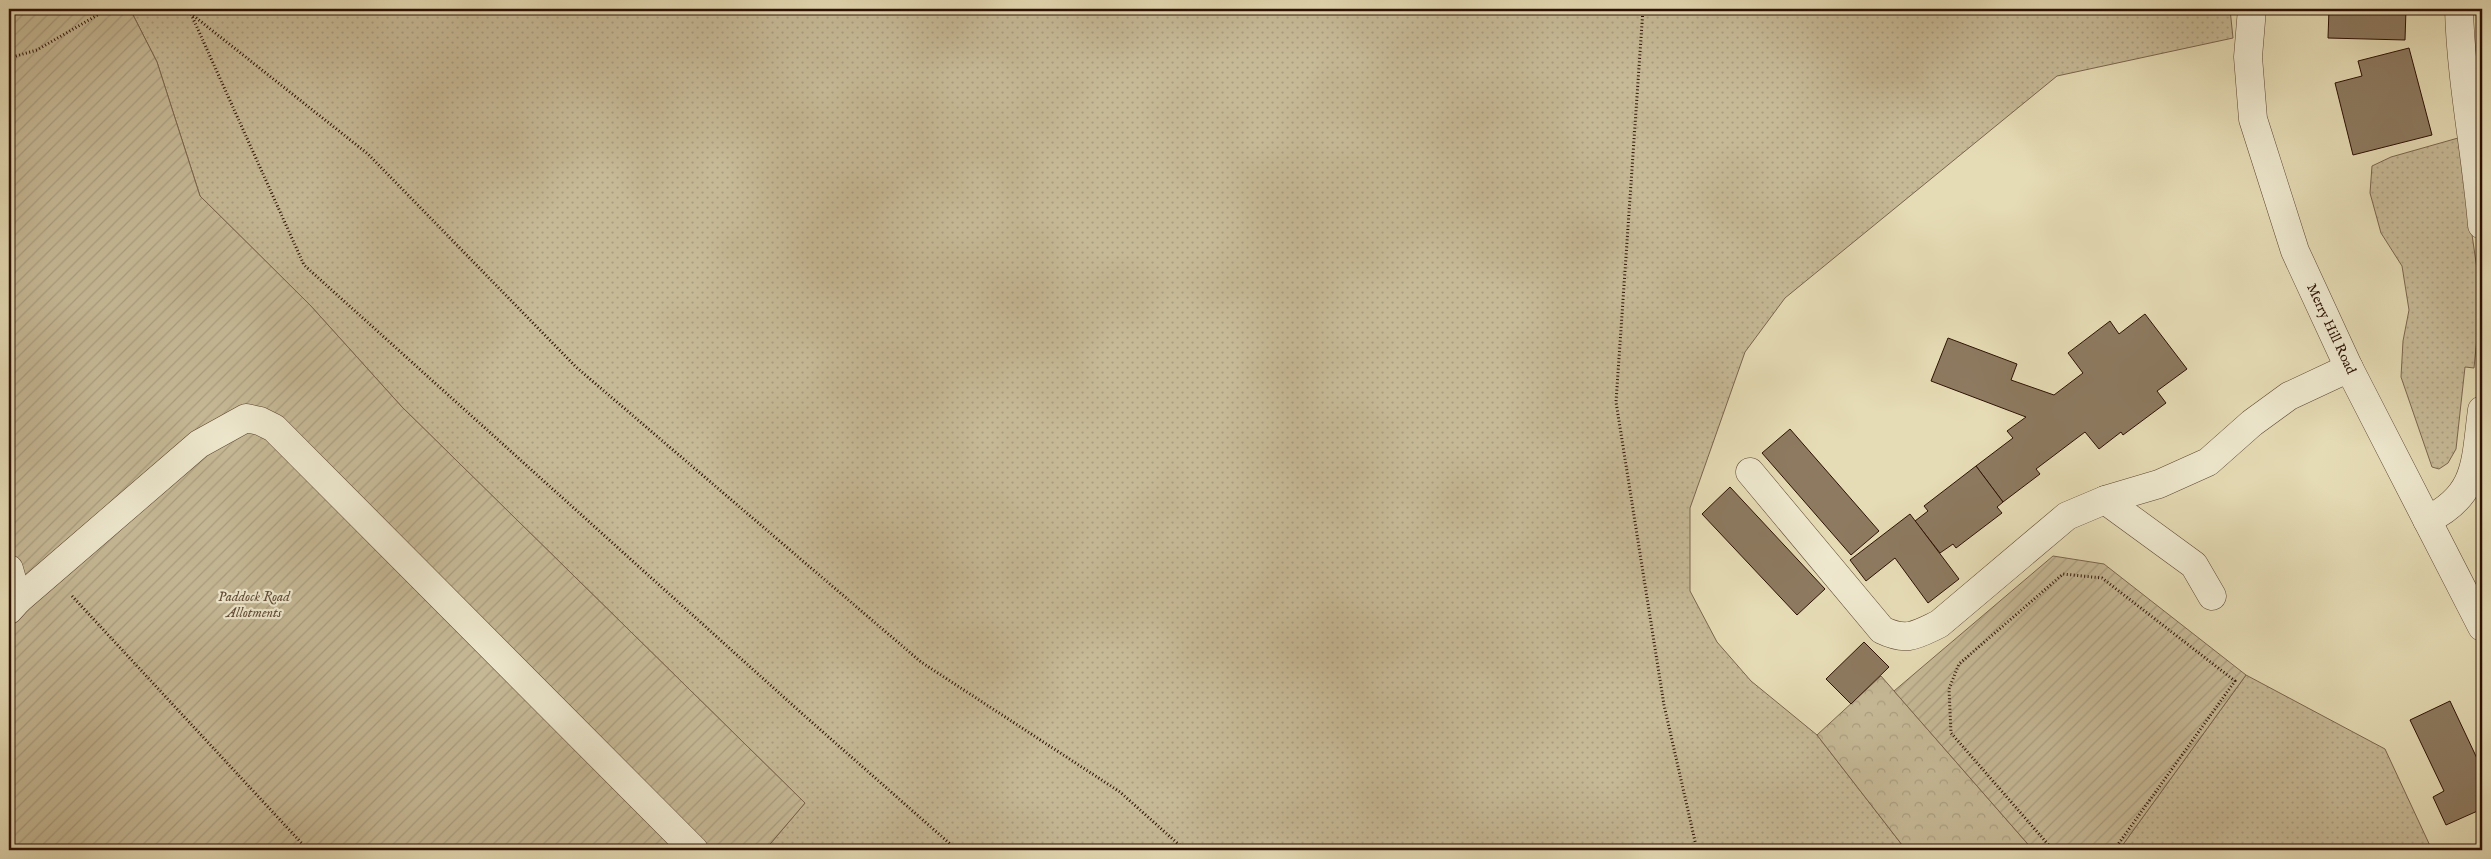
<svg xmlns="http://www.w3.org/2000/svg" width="2491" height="859" font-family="'IM FELL English',serif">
  <defs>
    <pattern id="grass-dots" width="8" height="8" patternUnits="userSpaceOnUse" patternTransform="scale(1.25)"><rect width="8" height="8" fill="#c6b996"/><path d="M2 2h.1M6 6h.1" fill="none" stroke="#aa9e80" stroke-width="1.8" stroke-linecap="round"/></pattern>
    <pattern id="forest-crowns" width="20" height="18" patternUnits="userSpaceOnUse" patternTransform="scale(1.25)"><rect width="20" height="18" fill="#c6b996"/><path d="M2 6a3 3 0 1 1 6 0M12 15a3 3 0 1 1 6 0" fill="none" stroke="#aa9e80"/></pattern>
    <pattern id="garden-furrows" width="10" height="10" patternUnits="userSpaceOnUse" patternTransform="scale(1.25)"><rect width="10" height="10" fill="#c6b996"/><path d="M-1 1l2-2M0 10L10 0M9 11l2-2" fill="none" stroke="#aa9e80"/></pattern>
  </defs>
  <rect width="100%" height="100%" fill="#e5dbb4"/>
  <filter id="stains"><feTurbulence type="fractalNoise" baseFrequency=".004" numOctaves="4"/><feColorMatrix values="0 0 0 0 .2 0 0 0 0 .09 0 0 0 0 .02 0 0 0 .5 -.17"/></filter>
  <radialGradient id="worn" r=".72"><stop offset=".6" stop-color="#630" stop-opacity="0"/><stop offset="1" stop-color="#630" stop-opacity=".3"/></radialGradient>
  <g fill="url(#grass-dots)" stroke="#7a654d">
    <path d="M130 9H2230L2233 38 2057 76 1785 298 1745 352 1690 508V591L1717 642 1751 681 1817 735 1906 850H765L805 803 402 407 310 305 200 196 157 62Z"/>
    <path d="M2458 138 2477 269 2480 307 2474 368 2465 367 2456 449 2448 463 2439 469 2432 467 2401 377 2403 341 2409 310 2402 266 2381 233 2370 193 2372 166 2391 157Z"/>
    <path d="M2246 675 2385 749 2432 850H2119Z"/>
  </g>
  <path fill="url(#forest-crowns)" stroke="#7a654d" d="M1881 676 2033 850H1906L1817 735Z"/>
  <g fill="url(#garden-furrows)" stroke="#7a654d">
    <path d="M9 9H130L157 62 200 196 310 305 402 407 805 803 765 850H9Z"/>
    <path d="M2053 556 2104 564 2246 675 2119 850H2033L1894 691Z"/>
  </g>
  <g fill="#8d7a60" stroke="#2d1104">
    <path d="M2329 9H2406L2405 40 2328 38Z"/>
    <path d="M2409 48 2432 135 2353 155 2335 83 2362 76 2358 61Z"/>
    <path d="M2145 314 2187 369 2157 391 2166 403 2123 435 2121 432 2099 449 2085 432 2036 469 2040 474 2003 502 1976 466 2013 438 2007 431 2026 417 1931 381 1948 338 2017 364 2011 380 2054 395 2083 373 2068 353 2110 321 2119 334Z"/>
    <path d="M1790 429 1879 531 1851 555 1762 453Z"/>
    <path d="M1976 466 2003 502 1997 507 2002 513 1956 548 1953 544 1940 553 1915 521 1928 511 1924 506Z"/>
    <path d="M1730 487 1825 589 1797 615 1702 514Z"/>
    <path d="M1910 514 1959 579 1928 603 1895 558 1866 581 1850 560Z"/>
    <path d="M1864 642 1889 667 1851 704 1826 679Z"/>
    <path d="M2450 701 2482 769V809L2446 825 2433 797 2444 791 2410 720Z"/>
  </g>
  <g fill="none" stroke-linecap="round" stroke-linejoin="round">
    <defs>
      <g id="minor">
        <path d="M2252 9 2248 57 2253 119 2295 251 2349 368 2482 627"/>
        <path d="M2459 9C2461 82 2476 153 2482 225"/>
        <path d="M1750 472 1882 630C1907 642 1916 635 1939 624L2067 516 2105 500 2159 484 2208 462 2252 423 2289 396 2349 368"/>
        <path d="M2105 500 2194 565 2212 596"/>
        <path d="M2427 520C2479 495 2475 461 2482 410"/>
        <path d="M9 569 18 600 9 610"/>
        <path d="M18 600 199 444 246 418 260 421 274 428 694 850"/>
      </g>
    </defs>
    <use href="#minor" stroke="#5b4430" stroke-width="29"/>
    <g stroke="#2d1104" stroke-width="3" stroke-dasharray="1 2.5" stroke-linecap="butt">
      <path d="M185 9 368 154 576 367 921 662 1120 792 1185 850"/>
      <path d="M1643 9 1616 402 1664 705 1697 850"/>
      <path d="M191 14 304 265 798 710 957 850"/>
      <path d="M9 58 37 50 108 9"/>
      <path d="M72 596 308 850"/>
      <path d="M2053 850 1951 733 1949 689 1959 664 2063 574 2102 578 2235 681 2114 850"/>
    </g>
    <use href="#minor" stroke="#eee8ce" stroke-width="28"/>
  </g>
  <g text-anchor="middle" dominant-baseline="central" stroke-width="4.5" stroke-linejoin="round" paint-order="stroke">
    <g font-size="14" fill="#2d1104" stroke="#eee8ce">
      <text transform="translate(2331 329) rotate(65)">Merry Hill Road</text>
    </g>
    <g font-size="14" font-style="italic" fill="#634c37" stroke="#eee8ce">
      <text x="254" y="597">Paddock Road<tspan x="254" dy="16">Allotments</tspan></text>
    </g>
  </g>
  <rect width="2491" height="859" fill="none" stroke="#e5dbb4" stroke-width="30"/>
  <rect x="10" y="10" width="2471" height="839" fill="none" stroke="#2d1104" stroke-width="2.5"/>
  <rect x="15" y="15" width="2461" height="829" fill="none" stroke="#2d1104"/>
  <rect width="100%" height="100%" filter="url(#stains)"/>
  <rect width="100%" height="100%" fill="url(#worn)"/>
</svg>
